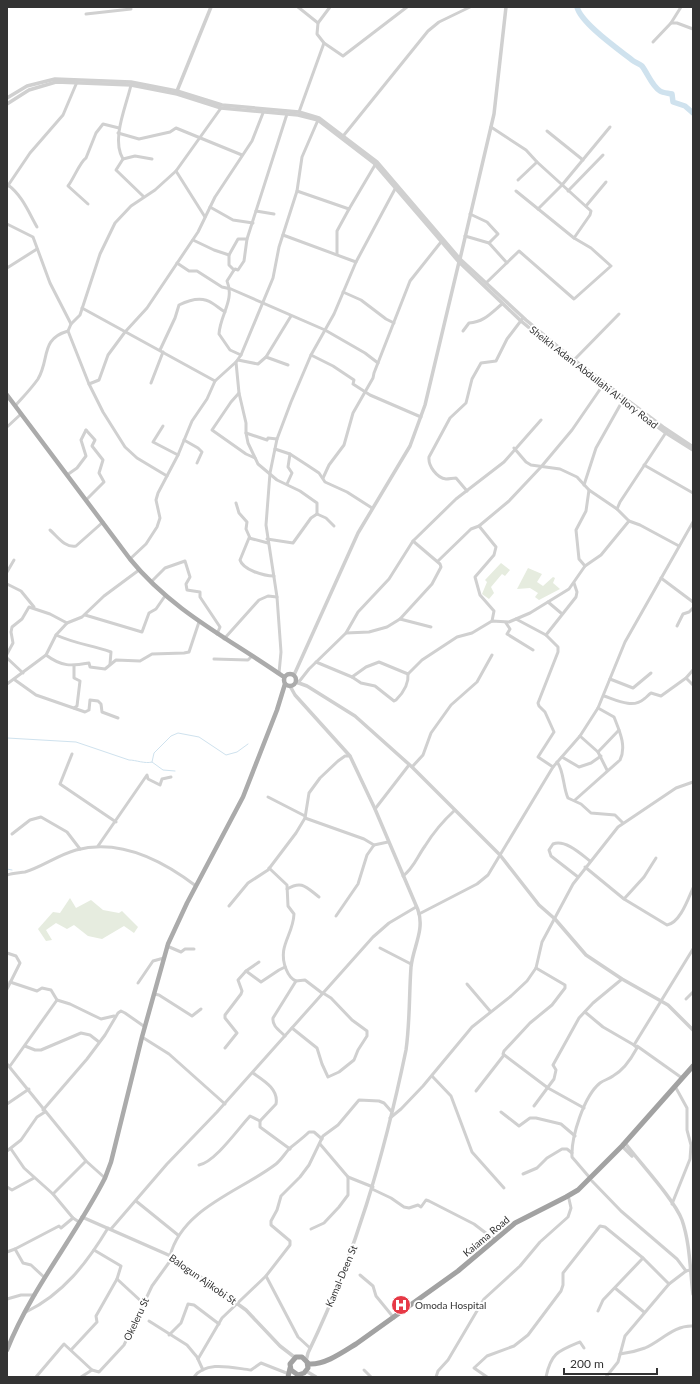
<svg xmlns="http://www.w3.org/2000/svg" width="700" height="1384" font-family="Lato,sans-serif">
  <rect width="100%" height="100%" fill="#fff"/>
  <g fill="#e6ecdf">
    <path d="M501 563 510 570 505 576 502 574 491 587 494 593 489 599 482 594 487 582 485 580Z"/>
    <path d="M528 568 542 574 537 582 543 586 553 577 555 578 553 583 560 589 539 600 535 597 538 593 530 588 517 589Z"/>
    <path d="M70 898 76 908 91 900 103 910 119 913 122 911 138 927 134 933 124 926 102 939 88 936 74 925 67 929 56 923 46 930 52 940 46 941 38 929 53 912 60 913Z"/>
  </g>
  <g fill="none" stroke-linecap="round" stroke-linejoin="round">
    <g stroke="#cfe2ee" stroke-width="1">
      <path d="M7 738 76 742 129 760C136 760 145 764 152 762L163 770 175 771"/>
      <path d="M152 762 154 753 171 736 178 733 199 737 226 755 237 752 248 744"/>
      <path d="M7 869 12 870"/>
    </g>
    <path stroke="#cfe2ee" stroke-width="5.5" d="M577 7C581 23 618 49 632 60 634 62 640 64 642 66 648 74 652 86 660 91 663 93 668 93 672 94L673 102 685 106 693 113"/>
    <g stroke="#d0d0d0" stroke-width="3">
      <path d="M298 7 318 23"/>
      <path d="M330 7 318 23 317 34 324 43 343 56 407 7"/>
      <path d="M86 14 131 9 130 7"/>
      <path d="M671 23H677L693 29"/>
      <path d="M653 42 671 23 681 7"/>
      <path d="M131 85C126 107 111 139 123 159L116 170 143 196"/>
      <path d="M299 112 324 43"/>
      <path d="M491 127 526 150 537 162 591 211 590 215 574 238"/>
      <path d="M547 131 583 160"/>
      <path d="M118 133 139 139 170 132 176 128 242 155"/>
      <path d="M344 135 428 31 439 22 470 7"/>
      <path d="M123 159 135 156 152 159"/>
      <path d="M176 171 205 217"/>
      <path d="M518 180 537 162"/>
      <path d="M8 185C22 195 29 213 37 227"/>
      <path d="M7 187 30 153 63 115 77 82"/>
      <path d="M297 191 349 209 375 165"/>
      <path d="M568 191 603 155"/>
      <path d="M88 204 68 186C74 178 80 162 86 158L96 133 103 124 119 128"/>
      <path d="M586 206 606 182"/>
      <path d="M210 207 233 220 253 223"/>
      <path d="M538 209 562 185 610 127"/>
      <path d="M256 211 274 214"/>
      <path d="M470 214 487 222 498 234 489 243"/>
      <path d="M7 224 33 237 50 283 71 324 68 331C40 339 50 359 38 379 31 389 23 397 15 406"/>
      <path d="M283 235 356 262"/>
      <path d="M465 236 489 243 507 263"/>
      <path d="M193 240 214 250 229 255"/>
      <path d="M337 254V231L349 209"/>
      <path d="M177 263 189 271H197L222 287 231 289 325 330 365 353 378 363"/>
      <path d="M7 268 37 249"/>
      <path d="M234 270 235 269 238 270 244 261 247 239"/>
      <path d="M486 283 519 251 574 299 611 266 591 248 574 238 516 191"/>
      <path d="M343 292 361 300 386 319 394 323"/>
      <path d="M82 308 215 381"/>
      <path d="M71 324 80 315 100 254 115 223 131 206 155 190 176 171 221 108"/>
      <path d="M68 331 89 384 103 412 125 447 137 458 167 476"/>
      <path d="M463 331 469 323C484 322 491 313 502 304"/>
      <path d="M160 350 175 318 179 305C189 300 202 296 212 303 217 306 220 309 225 312"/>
      <path d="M241 355 230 350 219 334C220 315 235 300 227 281L234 270 229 265V255L238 239H247L287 114"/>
      <path d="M311 355 333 366 354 380 353 384 370 395 421 417"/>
      <path d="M266 357 291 316"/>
      <path d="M238 360 258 364 266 357 288 365"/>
      <path d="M574 360 619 314"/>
      <path d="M236 362 239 393 246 423V433L248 443 258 464 277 480 300 491 317 503V514"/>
      <path d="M151 383 163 352"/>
      <path d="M89 384 99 380 108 355 125 332 147 308 198 232 215 197 252 141 263 113"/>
      <path d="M239 393 231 402 212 430 246 454 255 458"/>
      <path d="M163 426 153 442 178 455"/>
      <path d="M7 427 21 414"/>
      <path d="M246 433 267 440 268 438 277 439"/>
      <path d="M184 440 198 448 202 452 197 463"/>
      <path d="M514 448 526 462 531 465 560 469 577 477 589 490 617 509"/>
      <path d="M275 449 290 454 307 465 319 473 325 482 347 492 372 508"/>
      <path d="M644 465 693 493"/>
      <path d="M67 475 77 468 86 456 81 440 86 430"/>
      <path d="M323 478 329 465 344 445 353 413 373 378 374 373 410 281 441 242"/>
      <path d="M287 484 292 473 288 467 290 454"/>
      <path d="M584 485 596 448 623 400"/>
      <path d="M467 491 456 478C453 478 449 479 446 479 437 478 428 466 429 457L450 418 466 403 472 379 481 363 496 361 507 339 523 318"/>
      <path d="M86 500 104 482 99 473 103 460 92 446 95 440 86 430"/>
      <path d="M236 503 239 513 247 522 246 529 250 538"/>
      <path d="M317 514 326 518 334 526"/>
      <path d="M629 521 640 525 679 546"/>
      <path d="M479 526 496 547 494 555 475 577 480 595 494 611 492 621"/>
      <path d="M50 530C58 537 65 548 76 546L103 522"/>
      <path d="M267 539 293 543 311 518 317 514"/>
      <path d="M268 543 249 538 240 560C243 570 264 576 274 576"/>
      <path d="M130 559 146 544 157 527 160 518 156 500 158 493 178 455 192 421 207 399 215 381 236 362 241 355 273 278 279 247 297 191 302 157 318 120"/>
      <path d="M438 561 471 529 479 526 509 501 541 467 572 430 603 385"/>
      <path d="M585 566 579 559 576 530 586 511 589 490"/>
      <path d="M7 572 14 560"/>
      <path d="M661 578 693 602"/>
      <path d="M151 582 165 568 185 561 190 577 186 584 187 590 200 592V597L220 627 217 634"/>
      <path d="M7 584 21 591 34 607"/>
      <path d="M548 602 561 613"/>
      <path d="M85 615 142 632 149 613 156 609 165 596"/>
      <path d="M400 619 432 584 441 567 440 564 413 541"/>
      <path d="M516 619 546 635 558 647V652L538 703 539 706 545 712 554 732 538 757 553 767"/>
      <path d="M506 623 510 629 507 634 533 650"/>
      <path d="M677 626 683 614 689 612 693 608"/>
      <path d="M346 633 369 632 387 627 400 619 431 627"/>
      <path d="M56 635C76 644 91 645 111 652L110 664"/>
      <path d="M546 635 576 597 577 592 574 583"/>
      <path d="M224 639 259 600 268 596 277 597"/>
      <path d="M7 654 13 643 11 632 12 627 22 619 29 607 50 614 67 623"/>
      <path d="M46 655C62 667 71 666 89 663L90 667 105 669 116 660 140 661 152 654 184 653 189 652 199 622"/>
      <path d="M7 658 23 673"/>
      <path d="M214 659 248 660 252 656"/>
      <path d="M316 662 352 677 366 667 379 662 408 674 422 660 457 637 472 633 492 621 509 622 530 613 569 589 585 566 601 555 629 521 617 509 620 502 667 431"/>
      <path d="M74 666V678L80 681 77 706 74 708"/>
      <path d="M279 673 281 652 277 597 266 525 270 473 277 439 291 402 311 355 334 314 356 262 395 189"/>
      <path d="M352 677 361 683 375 686 394 701 396 700C403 693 409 684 408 674"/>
      <path d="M686 678 693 685"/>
      <path d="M610 679 633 688 651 673"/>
      <path d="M15 680 36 695 85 712 89 710 90 700 98 701 101 704 102 712 118 718"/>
      <path d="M298 683 309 669 346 633 358 612 389 579 413 541 456 499 504 462 541 420"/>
      <path d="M7 684 46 655 56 635 67 623 82 617 104 596 139 570"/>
      <path d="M604 696C616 700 633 709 644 699 647 697 648 695 651 693L661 696 686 678 693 670"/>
      <path d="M580 736 598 752 607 770"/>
      <path d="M598 752 619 730"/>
      <path d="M72 754 60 784 116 822"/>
      <path d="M562 757 579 767 591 763 601 756"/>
      <path d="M557 762C564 770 563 788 568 798L581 804 591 813 615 815 623 823"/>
      <path d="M412 767 423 755 431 733 451 705 477 682 492 655"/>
      <path d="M268 797 305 816"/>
      <path d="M575 800 620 760C627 746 619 730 614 717L598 708"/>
      <path d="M375 809 409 765"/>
      <path d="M305 818 364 839 374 845 388 842"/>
      <path d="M12 834 30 820 41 817 67 832 80 849"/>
      <path d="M98 846 147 775 148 779 160 785 162 779 171 777"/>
      <path d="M585 867 624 899 667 925C680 923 688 899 693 888"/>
      <path d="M269 868 287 885 288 906 294 914C293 936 277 946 286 969 288 974 291 979 296 981"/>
      <path d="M7 875C13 873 19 873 25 872 42 867 58 855 76 850 120 838 162 860 196 886"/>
      <path d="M403 876C414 868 417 857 425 846 433 833 443 821 455 810"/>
      <path d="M578 877 551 856 549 850 553 844C565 839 581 854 590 861"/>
      <path d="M287 889C302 880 306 887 319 897"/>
      <path d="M624 899 644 877 656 858"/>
      <path d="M229 906 248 883 268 870 296 833 305 818 309 793 320 778 338 761 345 756H350"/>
      <path d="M419 914 477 884 488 875 553 767 580 736 598 708 625 642 693 522"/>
      <path d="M336 916 358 884 367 855 374 845"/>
      <path d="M167 946 181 952 185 949H194"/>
      <path d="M380 948 411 964"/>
      <path d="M7 953 16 956 20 963 7 989"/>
      <path d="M536 968 565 985V988L552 1005 530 1023 504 1051 503 1054 548 1088 584 1108"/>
      <path d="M246 971 261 982 279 970 285 967"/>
      <path d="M10 982 37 991 42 988 51 990 57 1000 70 1004 101 1019 114 1016"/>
      <path d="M138 983 153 961 164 958"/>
      <path d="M467 984 490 1011"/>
      <path d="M154 994 159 995 192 1016 201 1009"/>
      <path d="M686 999 693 992"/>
      <path d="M585 1012 603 1027 634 1045 637 1048C631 1059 624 1070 613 1076 609 1079 604 1080 600 1083 584 1096 571 1137 572 1157L590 1178"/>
      <path d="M292 1028 317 1048 322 1064 328 1077 339 1072 354 1060 358 1050 367 1036V1031L352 1020 331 998 323 993"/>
      <path d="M285 1036C279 1030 272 1026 273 1018L296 981 305 980 322 993"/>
      <path d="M142 1037 169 1054 225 1104"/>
      <path d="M634 1045 693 949"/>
      <path d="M25 1046 35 1050H41L81 1033 90 1035 99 1042"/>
      <path d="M637 1046 682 1078"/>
      <path d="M225 1048 237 1033 225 1018V1015L241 994 242 991 238 980 246 971 259 962"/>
      <path d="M7 1064 86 1161 105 1178"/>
      <path d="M10 1066 57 1000"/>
      <path d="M253 1073C263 1080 279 1089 276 1104L260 1121V1127L290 1149"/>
      <path d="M432 1076 451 1096 472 1152 504 1188"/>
      <path d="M476 1091 504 1055"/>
      <path d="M7 1104 29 1089"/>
      <path d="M534 1106 554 1079 556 1070 553 1065 579 1018 593 1003 622 979"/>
      <path d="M43 1110 87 1059 105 1035 118 1013 121 1011 125 1013 145 1027"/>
      <path d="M501 1112 519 1126 530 1118H536L561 1124 575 1136"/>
      <path d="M390 1118 401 1109 423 1086 472 1027 511 996 527 981 536 968 542 942 573 884 618 827 676 788 693 782"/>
      <path d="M11 1149 24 1168 53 1194 86 1161"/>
      <path d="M7 1151 21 1140 37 1117 45 1112"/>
      <path d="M199 1165C215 1162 238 1129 250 1116L260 1121"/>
      <path d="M523 1174 537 1168 547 1158 562 1149H567L572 1153"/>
      <path d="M348 1177 373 1187"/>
      <path d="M592 1181 621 1211 677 1259 686 1271"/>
      <path d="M7 1187 12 1190 34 1178"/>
      <path d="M372 1189 391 1198 404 1207 409 1208 418 1205 421 1207 426 1200 429 1201 474 1224 495 1240"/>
      <path d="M53 1194 73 1218"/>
      <path d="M136 1201 178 1235"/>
      <path d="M672 1204 690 1159 691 1145 687 1130V1108L676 1088"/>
      <path d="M111 1229 167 1164 217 1112 373 937 389 923 416 907"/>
      <path d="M311 1229 324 1223 339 1207 348 1195V1177L320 1144"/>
      <path d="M15 1249 59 1226 61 1228 73 1218 79 1222"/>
      <path d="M94 1250 121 1266 117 1279 143 1303"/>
      <path d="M7 1252 15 1249 23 1263 31 1265 45 1278"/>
      <path d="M170 1256C182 1208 241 1191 276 1164 282 1159 285 1153 290 1148 296 1143 303 1138 309 1132H314L322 1139"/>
      <path d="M360 1275 373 1286 376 1296 394 1318"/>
      <path d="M266 1276 298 1337 310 1348"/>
      <path d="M615 1288 644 1312"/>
      <path d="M7 1299 21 1295H35"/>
      <path d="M598 1311 603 1300 643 1258"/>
      <path d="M26 1312C63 1294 87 1263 108 1228"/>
      <path d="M149 1321 187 1345 197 1357 203 1370"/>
      <path d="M169 1335 181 1323 188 1304 194 1305 219 1324"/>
      <path d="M71 1350 97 1322 96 1316 117 1279"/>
      <path d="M620 1354C628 1353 637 1351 645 1348 661 1341 674 1325 693 1326"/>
      <path d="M198 1359 222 1318 266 1276 290 1245V1241L271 1225V1221L277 1210 281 1196 300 1177 309 1165 323 1136 338 1125 359 1100 379 1101 384 1103 391 1111"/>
      <path d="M364 1370 371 1377"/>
      <path d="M36 1377 64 1344 92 1370 99 1372 124 1345 152 1286 173 1257"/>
      <path d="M81 1377 92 1370"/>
      <path d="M194 1377C206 1360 233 1368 251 1370L261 1363 289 1374"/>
      <path d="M436 1377 438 1371 448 1360 484 1299 520 1266 540 1242 568 1217 571 1208 569 1199"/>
      <path d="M487 1377 474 1368 487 1356 514 1346 528 1335 561 1291 563 1285V1273L600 1226 605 1227 643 1258 669 1284"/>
      <path d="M546 1377C551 1353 558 1351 580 1342L584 1348"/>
      <path d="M606 1377 618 1362 625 1336 669 1284 686 1271 690 1270"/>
    </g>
    <g stroke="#d0d0d0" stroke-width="3.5">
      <path d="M177 91 211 7"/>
      <path d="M7 98 27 86 55 79 131 82 177 91 222 105 299 112 319 118 377 162 460 259 526 320 574 360 663 427 693 447"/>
      <path d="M7 104 29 90 56 82 131 85 177 94 221 108 298 115 318 120 374 163 459 262 521 321 567 359 666 433 693 450"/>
      <path d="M460 259 494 114 506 7"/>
      <path d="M294 675 358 533 410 446 425 405 459 262"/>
      <path d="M296 682 307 686 355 716 412 767 500 855 539 905 555 919 586 955 622 979 668 1005 693 1030"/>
      <path d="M290 686 295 695 350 756 375 809 418 910C425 930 413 947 411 967 409 995 410 1022 406 1050 384 1156 355 1256 308 1353L306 1361"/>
      <path d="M625 1143C640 1163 674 1199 682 1220 690 1243 690 1270 693 1294"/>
      <path d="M622 1146 632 1156"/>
      <path d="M82 1217 173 1257 246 1310 280 1346 293 1356 296 1357"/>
      <path d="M306 1371 316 1377"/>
    </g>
    <g stroke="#ababab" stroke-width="4.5">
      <path d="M7 395 130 559C173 612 230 639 284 677"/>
      <circle cx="290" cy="680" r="6"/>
      <path d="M7 1350C31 1289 75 1237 105 1178L111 1162 142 1037 168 944 187 903 243 797 277 710 285 684"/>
    </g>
    <g stroke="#a2a2a2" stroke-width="5">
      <path d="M307 1362 308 1368 304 1373 298 1375 291 1370 290 1364 296 1357H302L309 1364C325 1365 343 1352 356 1344L458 1271 515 1223 566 1197 578 1190 622 1146 693 1066"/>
      <path d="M288 1377 290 1368"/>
    </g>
  </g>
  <defs>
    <symbol id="hospital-disc" viewBox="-11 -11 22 22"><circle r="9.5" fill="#e63946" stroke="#fff"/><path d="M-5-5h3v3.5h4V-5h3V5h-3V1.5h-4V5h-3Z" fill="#fff"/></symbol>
  </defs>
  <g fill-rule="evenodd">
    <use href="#hospital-disc" x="390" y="1294" width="22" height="22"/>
  </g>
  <g text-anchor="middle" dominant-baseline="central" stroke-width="4" stroke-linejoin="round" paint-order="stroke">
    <g font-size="10" fill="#333" stroke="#fff">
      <text transform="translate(594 377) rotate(38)">Sheikh Adam Abdullahi Al-Ilory Road</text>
      <text transform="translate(486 1236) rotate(-40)">Kaiama Road</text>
      <text transform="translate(341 1276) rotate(-67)">Kamal-Deen St</text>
      <text transform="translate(203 1279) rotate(35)">Balogun Ajikobi St</text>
      <text transform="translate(136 1319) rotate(-65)">Okeleru St</text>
    </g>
    <g font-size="10" fill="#333" stroke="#fff" text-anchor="start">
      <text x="415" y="1305">Omoda Hospital</text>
    </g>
  </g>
  <rect width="700" height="1384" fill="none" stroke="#333333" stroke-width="16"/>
  <path d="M564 1368v6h93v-6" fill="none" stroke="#333333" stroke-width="2"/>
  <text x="570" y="1368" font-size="12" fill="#333333" stroke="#ffffff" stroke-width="3" paint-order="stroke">200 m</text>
</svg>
